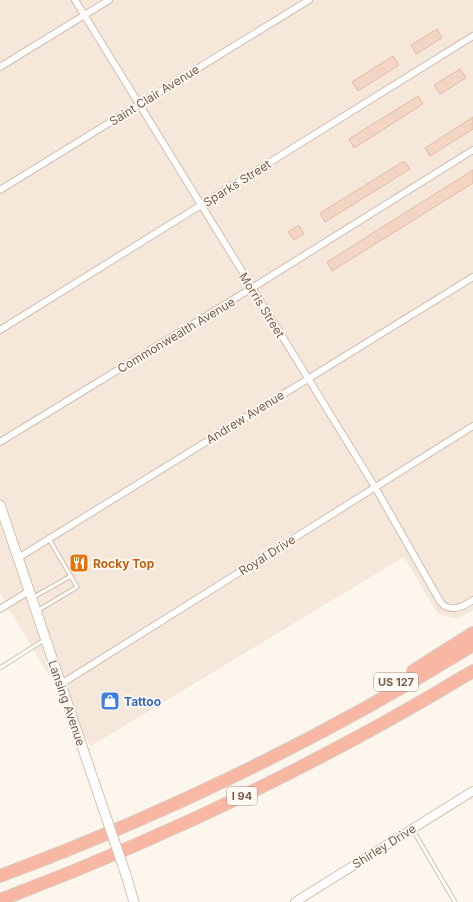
<svg xmlns="http://www.w3.org/2000/svg" width="473" height="902" font-family="Inter,sans-serif">
  <rect width="100%" height="100%" fill="#fdf6ec"/>
  <path fill="#f5e8da" d="M0 0H473V610L457 619 438 614 404 557 91 746 0 594Z"/>
  <g fill="#f3d5c3" stroke="#e6bba3">
    <path d="M437 29 442 38 416 54 411 45Z"/>
    <path d="M393 56 399 65 358 91 352 82Z"/>
    <path d="M460 69 466 78 440 94 434 85Z"/>
    <path d="M418 96 423 104 354 148 349 139Z"/>
    <path d="M473 117V129L430 156 425 148Z"/>
    <path d="M404 161 410 169 325 222 320 213Z"/>
    <path d="M473 170V183L332 271 327 262Z"/>
    <path d="M299 225 304 234 294 240 288 232Z"/>
  </g>
  <g fill="none" stroke-linecap="round" stroke-linejoin="round">
    <defs>
      <g id="service">
        <path d="M32 598 71 576"/>
        <path d="M37 611 77 587 49 539"/>
        <path d="M0 668 44 640"/>
        <path d="M413 830 455 902"/>
      </g>
      <g id="minor">
        <path d="M75 0 375 487 441 603C451 613 463 607 473 600"/>
        <path d="M0 67 109 0"/>
        <path d="M0 190 309 0"/>
        <path d="M0 330 473 36"/>
        <path d="M0 442 252 288 473 150"/>
        <path d="M18 558 473 277"/>
        <path d="M0 609 29 591"/>
        <path d="M61 684 473 426"/>
      </g>
      <path id="tertiary" d="M295 902 473 791"/>
      <g id="secondary">
        <path d="M0 505 102 805"/>
        <path d="M126 875 134 902"/>
      </g>
      <g id="motorway">
        <path d="M413 671 473 633"/>
        <path d="M0 876C164 815 324 737 473 645"/>
        <path d="M0 900C164 838 323 762 473 671"/>
      </g>
    </defs>
    <use href="#service" stroke="#d1beb0" stroke-width="5"/>
    <use href="#minor" stroke="#d1beb0" stroke-width="8"/>
    <use href="#tertiary" stroke="#d1beb0" stroke-width="10"/>
    <use href="#secondary" stroke="#d6c0b0" stroke-width="11"/>
    <use href="#motorway" stroke="#dad1cd" stroke-width="14"/>
    <use href="#service" stroke="#fff" stroke-width="3"/>
    <use href="#minor" stroke="#fff" stroke-width="6"/>
    <use href="#tertiary" stroke="#fff" stroke-width="8"/>
    <use href="#secondary" stroke="#fff" stroke-width="9"/>
    <use href="#motorway" stroke="#f7b7a3" stroke-width="12"/>
    <defs>
      <path id="secondary-bridge" d="M102 805 126 875"/>
    </defs>
    <use href="#secondary-bridge" stroke="#d6c0b0" stroke-width="11" stroke-linecap="butt"/>
    <use href="#secondary-bridge" stroke="#fff" stroke-width="9"/>
  </g>
  <defs>
    <symbol id="restaurant-square" viewBox="-11 -11 22 22"><rect x="-9" y="-9" width="18" height="18" rx="4" fill="#e8710a" stroke="#fffaf3"/><path d="M-5-6h1v4h1v-4h1v4h1v-4h1v5L-1.5 .5V6h-2V.5L-5-1ZM5-6V6H3V1.5H1.5Q1.5-4 5-6Z" fill="#fff"/></symbol>
    <symbol id="shop-square" viewBox="-11 -11 22 22"><rect x="-9" y="-9" width="18" height="18" rx="4" fill="#3f7fe0" stroke="#fffaf3"/><path d="M-5-2.5h2.3a2.7 3.5 0 0 1 5.4 0H5L5.5 6h-11ZM-1.5-2.5h3a1.5 2.3 0 0 0-3 0Z" fill="#fff"/></symbol>
  </defs>
  <g fill-rule="evenodd">
    <use href="#restaurant-square" x="68" y="552" width="22" height="22"/>
    <use href="#shop-square" x="99" y="690" width="22" height="22"/>
  </g>
  <g text-anchor="middle" dominant-baseline="central" stroke-width="3.5" stroke-linejoin="round" paint-order="stroke">
    <g fill="#fffaf3" stroke="#a28b7f" stroke-width="1">
      <rect x="374" y="673" width="44" height="18" rx="3"/>
      <rect x="227" y="787" width="30" height="18" rx="3"/>
    </g>
    <g font-size="11" font-weight="bold" fill="#7a5c4d">
      <text x="396" y="682">US 127</text>
      <text x="242" y="796">I 94</text>
    </g>
    <g font-size="12" fill="#7a5c4d" stroke="#fffaf3">
      <text transform="translate(154 95) rotate(-32)">Saint Clair Avenue</text>
      <text transform="translate(237 183) rotate(-32)">Sparks Street</text>
      <text transform="translate(262 305) rotate(58)">Morris Street</text>
      <text transform="translate(176 335) rotate(-31)">Commonwealth Avenue</text>
      <text transform="translate(245 417) rotate(-32)">Andrew Avenue</text>
      <text transform="translate(267 555) rotate(-32)">Royal Drive</text>
      <text transform="translate(67 703) rotate(71)">Lansing Avenue</text>
      <text transform="translate(384 846) rotate(-32)">Shirley Drive</text>
    </g>
    <g font-size="12" font-weight="bold" fill="#c56008" stroke="#fffaf3" text-anchor="start">
      <text x="93" y="563">Rocky Top</text>
    </g>
    <g font-size="12" font-weight="bold" fill="#366cbe" stroke="#fffaf3" text-anchor="start">
      <text x="124" y="701">Tattoo</text>
    </g>
  </g>
</svg>
